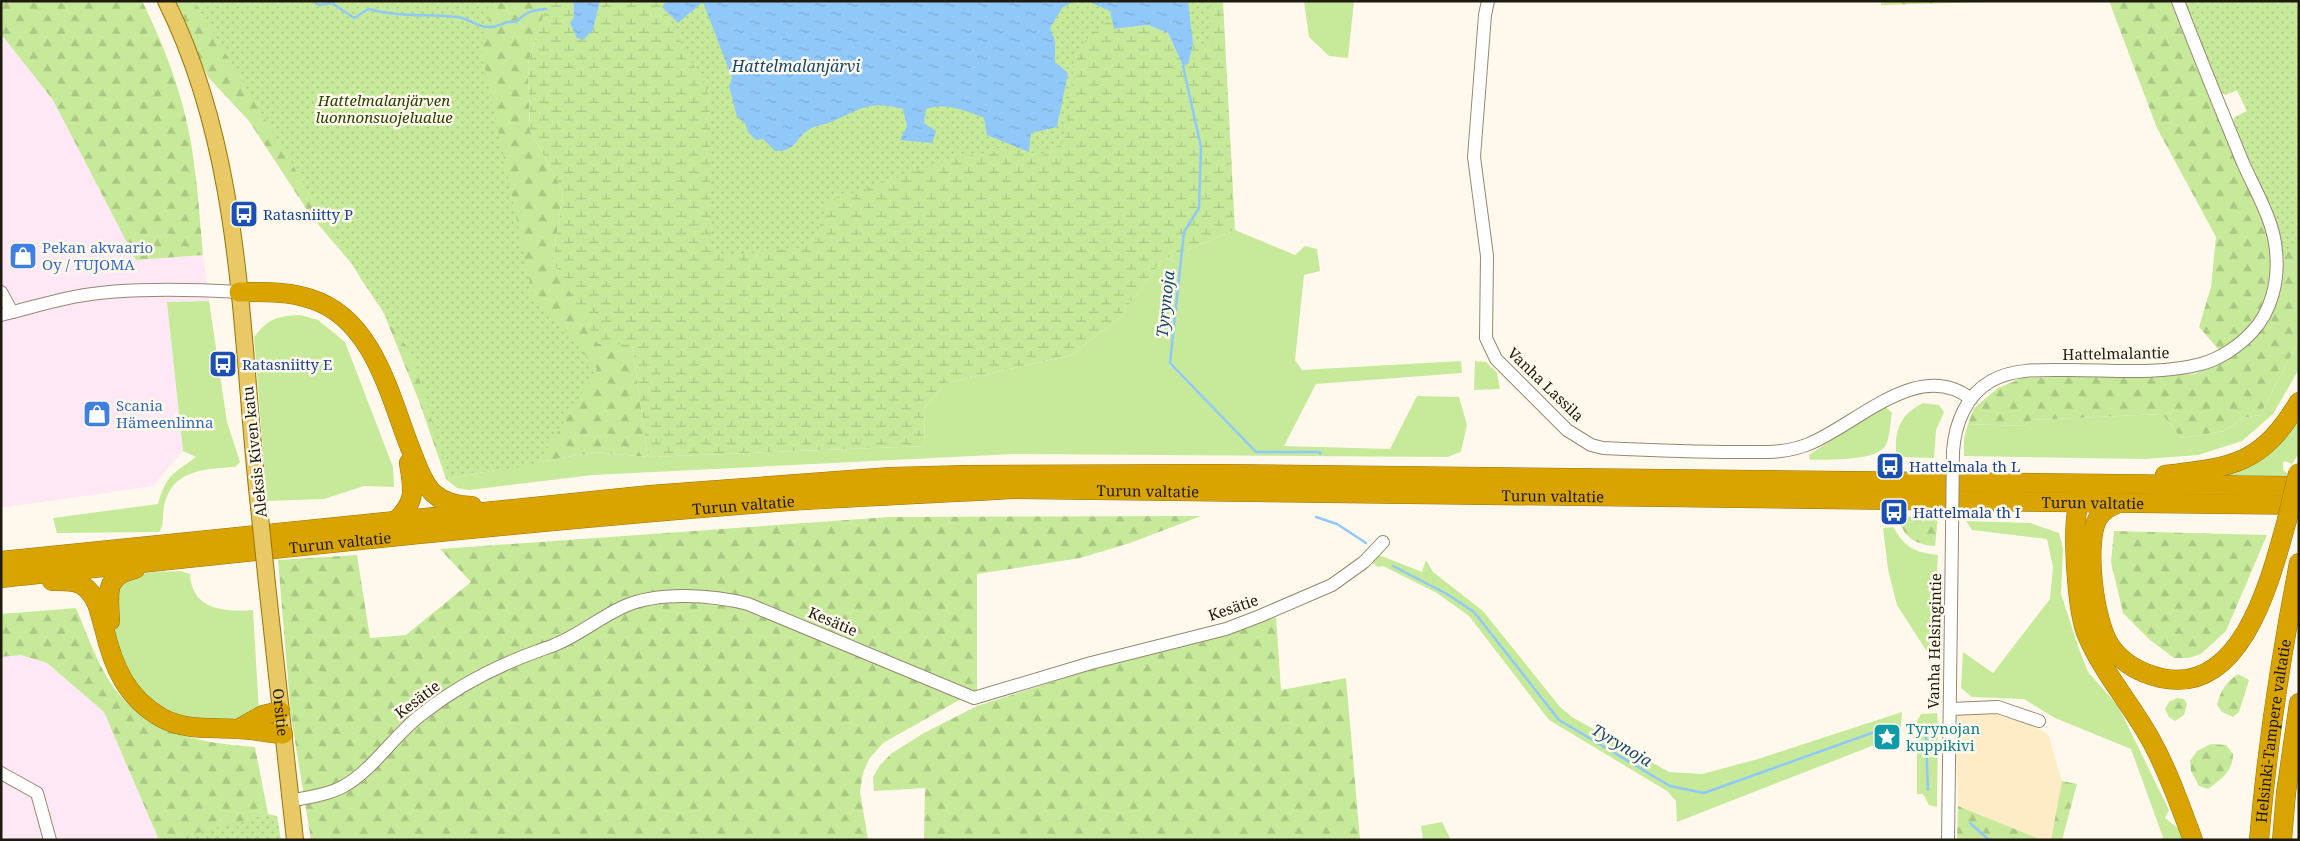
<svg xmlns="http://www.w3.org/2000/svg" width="2300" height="841" font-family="'Noto Serif',serif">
  <defs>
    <pattern id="forest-firs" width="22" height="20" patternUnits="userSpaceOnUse" patternTransform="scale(1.25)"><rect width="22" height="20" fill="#c6ea9a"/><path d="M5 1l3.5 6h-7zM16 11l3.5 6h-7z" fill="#aac884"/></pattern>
    <pattern id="wetland-marsh" width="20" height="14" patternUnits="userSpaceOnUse" patternTransform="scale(1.25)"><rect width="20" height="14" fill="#c6ea9a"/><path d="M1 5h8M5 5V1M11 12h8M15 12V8" fill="none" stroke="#aac884"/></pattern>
    <pattern id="park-dots" width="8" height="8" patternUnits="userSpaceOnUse" patternTransform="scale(1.25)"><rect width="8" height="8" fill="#c6ea9a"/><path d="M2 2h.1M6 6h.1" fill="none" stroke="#aac884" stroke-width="1.8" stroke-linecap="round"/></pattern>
    <pattern id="water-ripples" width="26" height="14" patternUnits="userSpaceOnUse" patternTransform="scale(1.25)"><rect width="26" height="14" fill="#91c8fa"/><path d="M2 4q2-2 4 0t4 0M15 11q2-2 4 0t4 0" fill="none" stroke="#7dabd5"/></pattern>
  </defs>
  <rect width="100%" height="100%" fill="#fff9ed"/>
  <path fill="#feecc7" d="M1992 713 2034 726 2048 734 2062 781 2051 840H2042L1958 806 1955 718 1958 715Z"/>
  <g fill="#fee8f6">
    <path d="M1 34 53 100 136 260 203 255 209 301 168 302 183 451 153 486 1 508Z"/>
    <path d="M21 655 47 663 104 712 159 840H1V657Z"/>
  </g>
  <g fill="#c6ea9a">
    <path d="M1304 1H1354L1348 58 1329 56 1309 37Z"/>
    <path d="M1235 230 1295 255 1305 246 1317 249 1320 271 1304 275 1295 360 1302 370 1461 361 1462 373 1316 384 1284 446 1390 449 1417 396 1459 397 1467 425 1461 452 1447 457 1013 454 593 475 469 490 457 488 446 479 595 452 648 457 925 446 924 408 946 383 1072 355 1120 317 1161 261Z"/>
    <path d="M209 301 227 422 240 462 235 467C205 469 172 469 164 506 162 516 165 524 159 532L57 533 53 518 158 504C166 475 173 474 196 457L183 451 167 302Z"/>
    <path d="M300 315 318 320 345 342 393 467 394 487 364 486 324 499 267 501 254 337C269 318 277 316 300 315Z"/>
    <path d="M2299 337V369L2273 414 2242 441 2198 455 2145 459 1964 456V438L1968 424 2023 426 2032 420 2162 414 2181 438 2225 431 2242 418 2260 415 2295 348Z"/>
    <path d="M1475 361 1486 362 1497 373 1500 389 1474 390Z"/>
    <path d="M1923 403 1939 405 1944 412 1936 430 1934 458 1897 457C1893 432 1900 414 1923 403Z"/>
    <path d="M1886 407 1892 413C1890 423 1890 436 1886 445 1877 462 1827 459 1810 460L1809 455 1845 431Z"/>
    <path d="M2299 412V453L2292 464 2285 461 2283 463V470L2287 473 2286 478H2246L2206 475Z"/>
    <path d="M1966 521 2030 523 2059 533 2063 548 2061 594 2079 649 2088 672 2118 706 2169 810 2165 818 2179 829 2182 840H2164L2131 749 2055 718 2024 699 1972 697 1961 688 1963 652 1993 673 2050 599 2053 567 2047 539 1972 530Z"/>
    <path d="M1893 527C1906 548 1913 552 1938 555L1931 658 1897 605 1888 569 1883 528Z"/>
    <path d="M1379 555 1422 572 1426 560 1433 572 1483 611 1560 707 1572 717 1669 772 1702 774 1758 759 1902 712 1900 735 1677 822 1676 801 1667 791 1549 720 1469 616 1437 593 1383 566 1378 567 1371 562Z"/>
    <path d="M180 571 190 574C192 610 224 612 253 610L259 712 253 716C237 718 218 722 203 721 163 716 130 687 118 650 113 635 115 608 114 592 127 570 158 572 180 571Z"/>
    <path d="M1937 713 1938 725 1937 807 1929 805 1923 794H1917V721L1921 714Z"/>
    <path d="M1442 822 1451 840H1423L1421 826Z"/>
  </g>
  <g fill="url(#forest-firs)">
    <path d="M1 1H142C166 49 186 103 193 156 198 189 200 222 203 255L136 260 53 100 1 34Z"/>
    <path d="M173 1H548L528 63 530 131 563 191 553 261 632 345 648 457 595 452 446 479 419 401 375 291 311 216 249 121 208 77Z"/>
    <path d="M1881 1H2026L1881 5Z"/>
    <path d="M2109 1H2173L2262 217 2272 247 2271 281 2264 306 2250 328 2220 351 2199 327 2211 287 2216 237 2157 128Z"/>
    <path d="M2299 1V337L2295 348 2260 415 2242 418 2225 431 2181 438 2162 414 2032 420 2023 426 1968 424 1974 408 1998 388 2022 378 2194 374 2214 366 2258 332 2284 258 2235 117 2247 111 2237 90 2225 95Z"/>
    <path d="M1201 516 1130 543 1080 558 977 574V690L883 743 869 759 863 773 860 791 868 840H311L291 716 278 560 357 555 370 638 406 635 471 582 440 549 889 517Z"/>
    <path d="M1938 516 1935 546C1916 545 1902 537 1899 517Z"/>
    <path d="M2114 531 2267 535 2226 631 2201 654 2189 658H2174L2150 640 2123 613 2111 562Z"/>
    <path d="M76 608C85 629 93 652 104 672 135 730 194 743 255 747L268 814C234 823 195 840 159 840L104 712 47 663 21 655 1 657V614Z"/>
    <path d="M1276 617 1281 690 1346 678 1360 840H924L925 788 874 791 873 777 880 765 892 753 924 733 977 706 1109 664Z"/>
    <path d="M2238 674 2249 680 2239 712 2233 717 2222 712 2217 705C2220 691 2227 681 2238 674Z"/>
    <path d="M2177 698 2184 699 2187 704 2184 715 2175 721 2169 717 2165 709 2169 702Z"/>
    <path d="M2211 744 2226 745 2233 754C2233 772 2221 779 2208 789L2199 786 2191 771 2190 761 2197 751Z"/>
    <path d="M2062 781 2077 784 2062 840H2051Z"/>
    <path d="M1958 806 2042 840H1957Z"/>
  </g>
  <path fill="url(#wetland-marsh)" d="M548 1H573L574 17 593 29 600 1H666L1055 62 1111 11 1115 29 1148 25 1168 33 1183 66 1188 1H1223L1235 230 1161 261 1120 317 1072 355 946 383 924 408 925 446 648 457 632 345 598 344 553 261 563 191 530 131 528 63Z"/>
  <g fill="url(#park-dots)">
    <path d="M194 1H494L481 48 532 293 597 369 537 465 448 476 412 355 361 279Z"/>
    <path d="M663 1H1209L1212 45H1202L1165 4 1127 7 1091 34 1075 53 1065 140 1052 151 1041 156 1017 148 958 157 829 201 818 229 804 247 726 256 711 251 710 96 672 25Z"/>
    <path d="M2183 1H2299V239L2289 252 2280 251 2232 125 2235 117 2247 111 2237 90 2225 95 2217 89Z"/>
    <path d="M268 814 277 816 281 840H170Z"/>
  </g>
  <g fill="url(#water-ripples)">
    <path d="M573 1H600L593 30 583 40 577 38 570 23 574 17Z"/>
    <path d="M666 1H1074L1062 8 1050 28 1055 41V62L1068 73 1057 127 1031 133 1029 152 987 135 984 118C966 111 946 102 926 109L924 123 936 131 932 143 900 140 907 126 903 109C865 100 861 110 828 123 823 125 815 126 810 129 795 137 797 152 775 151L763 139 756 140 748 132 745 123 737 117 729 86 732 78 703 2 678 23 662 7Z"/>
    <path d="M1087 1H1188L1193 44 1188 64 1183 66 1168 33 1148 25 1114 29 1110 11Z"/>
  </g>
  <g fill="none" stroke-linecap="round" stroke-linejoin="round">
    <g stroke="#91c8fa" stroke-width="2.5">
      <path d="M313 1 319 5 332 3 354 18 368 9C398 17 427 14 457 17 469 18 478 28 490 27 501 27 503 20 516 22 526 12 532 10 546 9"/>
      <path d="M1183 66 1201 147 1199 208 1184 232 1170 363 1256 452H1320V454"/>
      <path d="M1316 517 1337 524 1366 543"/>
      <path d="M1393 566 1447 594 1474 612 1559 720 1670 786 1704 793 1894 725"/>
      <path d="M1926 736 1928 790"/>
      <path d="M1970 823 1989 840"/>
    </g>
    <defs>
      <g id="minor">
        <path d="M1488 1 1485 15 1474 157 1487 256 1486 338 1496 359 1567 430 1591 445 1603 448C1647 450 1691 452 1736 452 1761 452 1787 454 1811 443 1858 423 1920 358 1971 399"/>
        <path d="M1 292 12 312"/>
        <path d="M1 315C25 309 49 302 73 297 123 287 187 289 239 292"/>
        <path d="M1953 451C1955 424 1966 395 1991 381 2014 368 2044 370 2069 370 2112 370 2159 375 2201 364 2220 359 2239 346 2252 332 2272 311 2279 280 2276 251 2274 221 2255 190 2243 163 2221 109 2199 56 2178 1"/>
        <path d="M1950 709 1998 707 2039 721"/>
        <path d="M1 773 37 793 50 840"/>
        <path d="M290 801C308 797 328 795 344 786 372 771 395 734 422 714 456 687 496 666 538 651 542 649 547 648 552 646 578 636 600 617 625 606 659 591 713 595 748 604L974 698 1091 663 1226 629 1260 616 1332 585 1364 562 1383 542"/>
        <path d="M1948 840 1952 533"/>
      </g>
      <g id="major">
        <path d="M166 1C244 157 240 337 259 507"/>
        <path id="s1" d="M267 584 295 840"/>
      </g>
      <g id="highway">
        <path d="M239 292C262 292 288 291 311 299 372 318 389 393 409 445 416 462 421 480 433 493 444 503 457 506 472 506"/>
        <path d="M2165 475C2233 467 2261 465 2299 402"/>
        <path d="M2085 493C2083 496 2080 500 2079 503 2071 526 2077 612 2087 635 2103 673 2132 705 2152 742 2169 773 2180 806 2193 840"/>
        <path d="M2119 503C2111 506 2103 510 2098 518 2084 542 2094 624 2111 647 2123 664 2140 673 2161 678 2243 696 2271 577 2287 520"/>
        <path d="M396 521C417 500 413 490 409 463"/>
        <path d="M1 561 650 495 890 477 966 475 1216 474 2299 486"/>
        <path id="s2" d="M1 578C264 550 527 521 790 501 865 496 940 493 1014 489L2299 505"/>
        <path d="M52 581C65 581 79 580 88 590 98 600 100 614 104 628 113 666 126 698 162 718 186 731 212 727 237 729 252 729 267 733 283 734"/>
        <path d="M110 621C109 594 103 576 135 569"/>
        <path d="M238 729 263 715 280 711"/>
        <path id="s3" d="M2259 840C2267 747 2281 655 2299 563"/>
        <path d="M2282 840 2286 793 2299 703"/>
      </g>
    </defs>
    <use href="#minor" stroke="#96886e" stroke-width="14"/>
    <use href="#major" stroke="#997406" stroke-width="18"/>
    <use href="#highway" stroke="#997406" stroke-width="20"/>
    <use href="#minor" stroke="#fff" stroke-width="12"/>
    <use href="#major" stroke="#e9c866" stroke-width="16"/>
    <use href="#highway" stroke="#daa400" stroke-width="19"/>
    <defs>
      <path id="minor-bridge" d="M1952 533 1953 451"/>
      <path id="major-bridge" d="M259 507 267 584"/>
      <path id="highway-bridge" d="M2287 520 2298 473"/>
    </defs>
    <use href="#minor-bridge" stroke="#96886e" stroke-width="14" stroke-linecap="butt"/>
    <use href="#major-bridge" stroke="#997406" stroke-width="18" stroke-linecap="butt"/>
    <use href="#highway-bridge" stroke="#997406" stroke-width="20" stroke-linecap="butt"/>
    <use href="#minor-bridge" stroke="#fff" stroke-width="12"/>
    <use href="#major-bridge" stroke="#e9c866" stroke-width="16"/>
    <use href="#highway-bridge" stroke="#daa400" stroke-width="19"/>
  </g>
  <defs>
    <symbol id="bus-square" viewBox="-11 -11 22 22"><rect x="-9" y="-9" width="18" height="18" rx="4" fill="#1a4fb4" stroke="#fff9ed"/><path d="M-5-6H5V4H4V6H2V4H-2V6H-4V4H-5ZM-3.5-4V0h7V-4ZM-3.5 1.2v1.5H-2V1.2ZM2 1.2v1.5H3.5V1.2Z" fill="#fff"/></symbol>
    <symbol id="shop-square" viewBox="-11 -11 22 22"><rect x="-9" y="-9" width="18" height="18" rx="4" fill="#3f7fe0" stroke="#fff9ed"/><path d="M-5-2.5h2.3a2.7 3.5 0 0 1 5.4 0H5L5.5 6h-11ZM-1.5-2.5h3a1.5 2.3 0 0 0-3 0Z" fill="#fff"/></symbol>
    <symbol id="sight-square" viewBox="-11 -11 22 22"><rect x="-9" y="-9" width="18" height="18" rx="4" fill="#0f9aa8" stroke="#fff9ed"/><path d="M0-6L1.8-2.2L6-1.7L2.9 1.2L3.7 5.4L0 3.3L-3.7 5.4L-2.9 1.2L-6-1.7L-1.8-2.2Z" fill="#fff"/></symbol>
  </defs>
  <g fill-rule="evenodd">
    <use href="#bus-square" x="228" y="198" width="32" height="32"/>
    <use href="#shop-square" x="7" y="240" width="32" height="32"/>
    <use href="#bus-square" x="207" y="348" width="32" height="32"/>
    <use href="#shop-square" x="81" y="398" width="32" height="32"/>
    <use href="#bus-square" x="1874" y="450" width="32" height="32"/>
    <use href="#bus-square" x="1878" y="496" width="32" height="32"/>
    <use href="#sight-square" x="1871" y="721" width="32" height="32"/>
  </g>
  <g text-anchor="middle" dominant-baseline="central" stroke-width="5" stroke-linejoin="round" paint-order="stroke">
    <g font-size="15" font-style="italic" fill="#2a4003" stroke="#fff9ed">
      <text x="384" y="100">Hattelmalanjärven<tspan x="384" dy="17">luonnonsuojelualue</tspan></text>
    </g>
    <g font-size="15" fill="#164399" stroke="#fff9ed" text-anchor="start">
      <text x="263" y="214">Ratasniitty P</text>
      <text x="242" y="364">Ratasniitty E</text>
      <text x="1909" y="466">Hattelmala th L</text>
      <text x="1913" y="512">Hattelmala th I</text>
    </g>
    <g font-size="15" fill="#366cbe" stroke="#fff9ed" text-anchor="start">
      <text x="42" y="247">Pekan akvaario<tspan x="42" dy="17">Oy / TUJOMA</tspan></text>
      <text x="116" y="405">Scania<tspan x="116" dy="17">Hämeenlinna</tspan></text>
    </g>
    <g font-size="15" fill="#1f1a10" stroke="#fff9ed">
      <text transform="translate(2116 353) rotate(-1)">Hattelmalantie</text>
      <text transform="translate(1546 384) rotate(44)">Vanha Lassila</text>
      <text transform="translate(254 452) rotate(-96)">Aleksis Kiven katu</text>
      <text stroke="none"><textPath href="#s2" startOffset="1151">Turun valtatie</textPath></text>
      <text stroke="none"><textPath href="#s2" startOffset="1556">Turun valtatie</textPath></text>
      <text stroke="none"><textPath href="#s2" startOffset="2096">Turun valtatie</textPath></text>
      <text stroke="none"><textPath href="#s2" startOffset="746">Turun valtatie</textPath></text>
      <text stroke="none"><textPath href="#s2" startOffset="341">Turun valtatie</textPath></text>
      <text transform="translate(1233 607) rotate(-19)">Kesätie</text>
      <text transform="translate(833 621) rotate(23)">Kesätie</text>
      <text transform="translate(1934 641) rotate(-89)">Vanha Helsingintie</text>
      <text transform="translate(417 699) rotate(-37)">Kesätie</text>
      <text stroke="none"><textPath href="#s1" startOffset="129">Orsitie</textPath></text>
      <text stroke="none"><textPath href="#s3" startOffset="110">Helsinki-Tampere valtatie</textPath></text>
    </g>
    <g font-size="15" fill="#0d838f" stroke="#fff9ed" text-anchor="start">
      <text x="1906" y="728">Tyrynojan<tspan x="1906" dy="17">kuppikivi</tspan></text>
    </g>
    <g font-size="16" font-style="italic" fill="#154870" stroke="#fff9ed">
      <text x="796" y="66">Hattelmalanjärvi</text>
      <text transform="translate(1165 304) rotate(-84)">Tyrynoja</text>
      <text transform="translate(1622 745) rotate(31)">Tyrynoja</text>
    </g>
  </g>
  <rect width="2300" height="841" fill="none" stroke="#1f1a10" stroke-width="5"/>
</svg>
